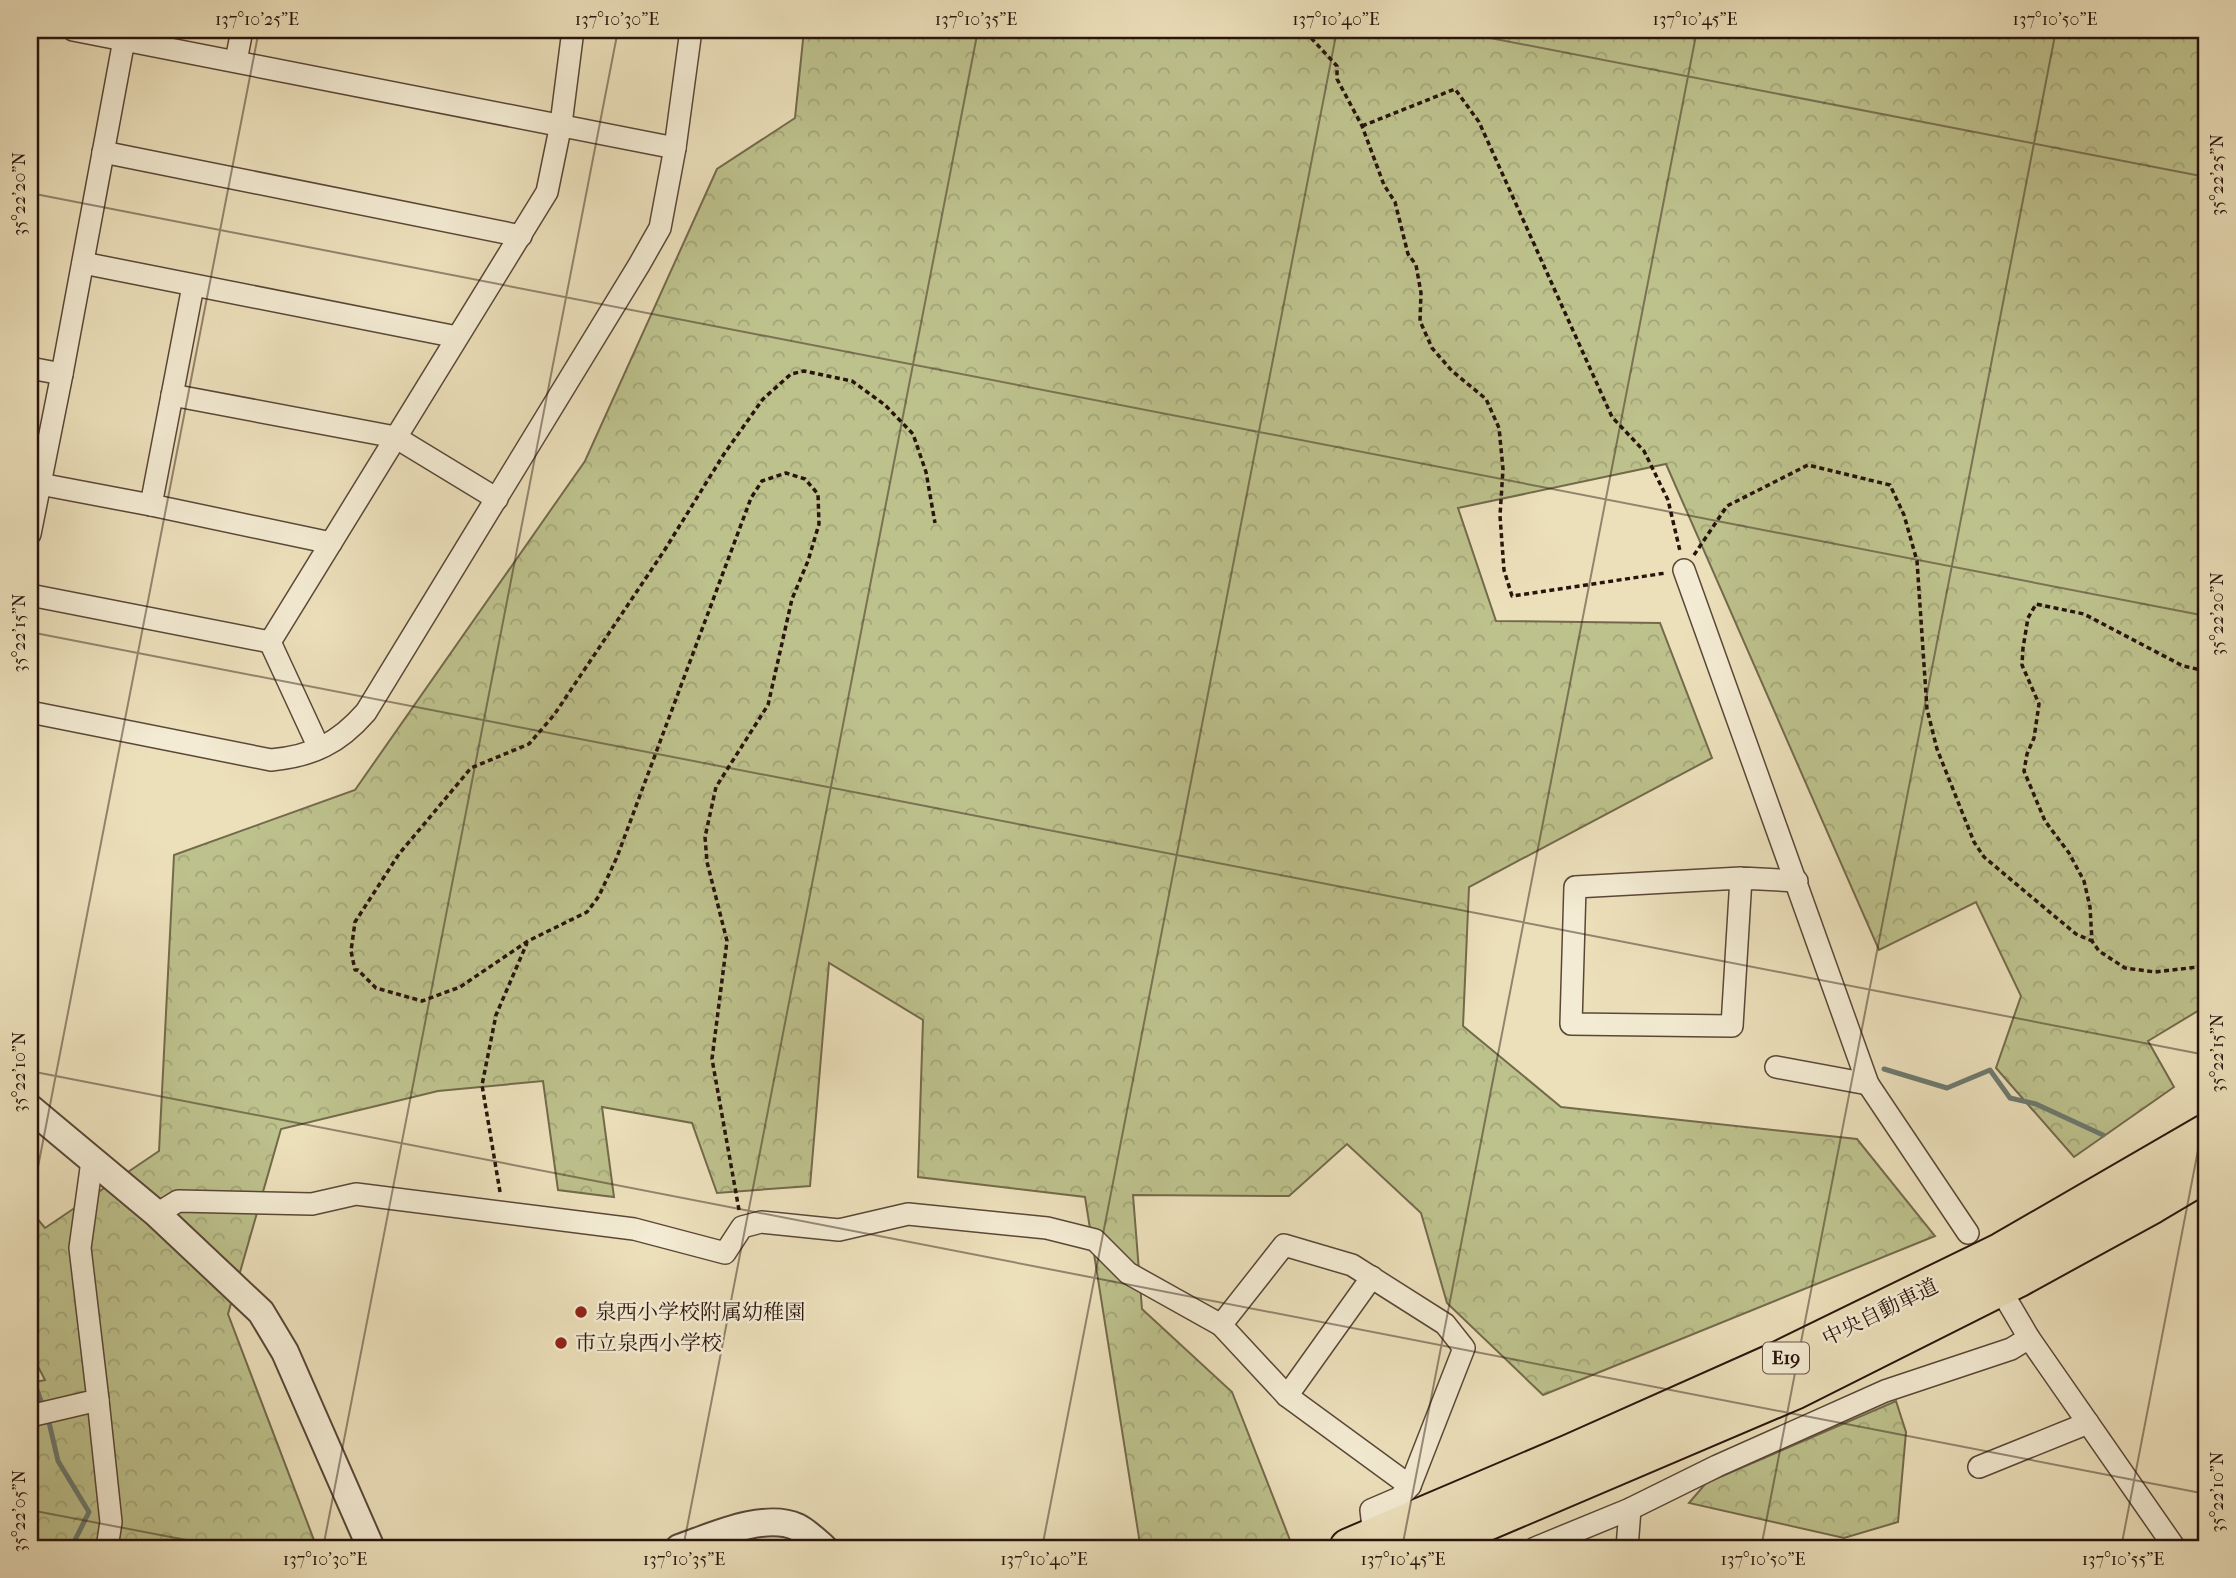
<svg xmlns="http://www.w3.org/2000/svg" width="2236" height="1578" font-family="'IM FELL French Canon','Noto Serif JP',serif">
  <defs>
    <pattern id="forest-crowns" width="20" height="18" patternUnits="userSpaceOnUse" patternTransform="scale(1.75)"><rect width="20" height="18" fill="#bdc18c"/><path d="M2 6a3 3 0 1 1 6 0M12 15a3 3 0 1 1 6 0" fill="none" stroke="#a2a578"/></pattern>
  </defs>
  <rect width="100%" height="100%" fill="#ece0bb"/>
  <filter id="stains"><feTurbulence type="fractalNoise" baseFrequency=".00286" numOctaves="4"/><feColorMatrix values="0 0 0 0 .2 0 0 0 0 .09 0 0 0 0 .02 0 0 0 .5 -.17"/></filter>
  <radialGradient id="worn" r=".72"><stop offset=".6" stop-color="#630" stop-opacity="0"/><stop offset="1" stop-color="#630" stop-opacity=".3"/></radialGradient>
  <g fill="url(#forest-crowns)" stroke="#736a4c" stroke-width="2">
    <path d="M804 30H2206V1006L2148 1041 2174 1087 2074 1157 1996 1068 2021 996 1976 902 1879 950 1666 464 1458 508 1496 621 1660 623 1712 758 1469 887 1463 1026 1561 1107 1857 1139 1935 1236 1543 1395 1447 1303 1421 1213 1347 1144 1289 1196 1133 1195 1142 1309 1232 1392 1290 1540 1265 1548H1136L1140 1544 1085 1197 918 1177 923 1020 829 963 810 1186 717 1193 692 1123 602 1107 614 1197 558 1190 543 1081 438 1091 281 1129 228 1314 317 1548H30V1383L45 1380 30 1351V1210L45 1228 159 1151 174 855 355 790 585 461 717 169 795 118Z"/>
    <path d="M1896 1401 1906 1432 1898 1522 1844 1538 1689 1503 1706 1483Z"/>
  </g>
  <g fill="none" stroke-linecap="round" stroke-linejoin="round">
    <g stroke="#6c796f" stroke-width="5">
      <path d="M1884 1069 1947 1088 1990 1070 2010 1098 2036 1104 2103 1135"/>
      <path d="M34 1382 44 1409"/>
      <path d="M48 1418 58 1461 89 1512 71 1548"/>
    </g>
    <defs>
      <g id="minor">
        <path d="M73 30 675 148"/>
        <path d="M236 61 242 30"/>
        <path d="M103 152 521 236"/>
        <path d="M83 263 457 337"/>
        <path d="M30 368 62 374"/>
        <path d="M172 395 395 437 497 499"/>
        <path d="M40 484 151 505 331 543"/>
        <path d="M151 505 193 286"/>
        <path d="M30 534 62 374 124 40"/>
        <path d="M1684 570 1868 1084 1968 1233"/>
        <path d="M30 595 270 642"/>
        <path d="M270 642 547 192 561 124 573 30"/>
        <path d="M270 642 319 748"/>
        <path d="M30 712 271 760C313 756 339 743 366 712L639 265 660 228 675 148 691 30"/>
        <path d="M1741 878 1732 1026 1571 1024 1575 887 1741 878 1797 881"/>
        <path d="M1776 1067 1868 1084"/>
        <path d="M157 1214 178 1201 312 1204 356 1194 634 1229 725 1253 742 1227 761 1222 839 1230 908 1214 1047 1228 1095 1240 1128 1273 1221 1325 1287 1396 1410 1486"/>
        <path d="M2009 1304 2029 1338 2175 1548"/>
        <path d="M1221 1325 1284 1245 1352 1265 1445 1324 1464 1348 1410 1486 1399 1498 1371 1510 1373 1527"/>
        <path d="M1287 1396 1372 1277"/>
        <path d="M98 1400 111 1522 107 1548"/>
        <path d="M30 1416 98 1400 80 1248 92 1161"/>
        <path d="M1979 1467 2088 1423"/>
        <path d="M1535 1548 1630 1509 1717 1466 1885 1391 2011 1349 2029 1338"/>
        <path d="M1627 1548 1630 1509"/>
      </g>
      <g id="tertiary">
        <path d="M30 1108 157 1214 261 1312 285 1352 371 1548"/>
        <path d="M679 1548C711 1537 764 1512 797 1527 807 1532 816 1541 824 1548"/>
      </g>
      <g id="motorway">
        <path d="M1349 1548 1570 1454 1781 1360 2002 1252 2206 1134"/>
        <path d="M1423 1548 1794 1390 2017 1278 2152 1204 2206 1172"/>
      </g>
    </defs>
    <use href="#minor" stroke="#5a4738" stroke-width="24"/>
    <use href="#tertiary" stroke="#5a4738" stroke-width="30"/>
    <use href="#motorway" stroke="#29140d" stroke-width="42"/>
    <g stroke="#29140d" stroke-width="3.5" stroke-dasharray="5 3.5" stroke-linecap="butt">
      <path d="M1308 30 1312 39 1337 66V79L1362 126 1384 185 1395 202 1408 254 1416 265 1421 293 1420 321 1432 348 1452 371 1486 399 1499 428 1503 469 1500 516 1504 570 1512 596 1666 573"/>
      <path d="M2200 30 2206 40"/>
      <path d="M1362 126 1455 89 1479 122 1612 417 1644 451 1668 500 1680 551"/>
      <path d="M1694 555 1727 506 1808 465 1890 485 1904 515 1917 561 1927 709 1937 749 1974 842 1984 857 2034 899 2076 934 2092 941"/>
      <path d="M2206 671 2183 666 2084 614 2036 604 2028 618 2023 648 2022 665 2039 704 2034 738 2027 754 2024 771 2045 821 2069 853 2084 881 2090 907 2092 941 2099 951 2125 968 2155 972 2206 966"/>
      <path d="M500 1192 482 1085 496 1015 527 943"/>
      <path d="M739 1210 712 1059 727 941 707 862 705 837 716 787 768 705 792 599 808 561 819 524 818 494 805 479 786 473 762 481 751 498 617 857 599 896 587 912 528 941 460 987 422 1001 376 988 358 970H355L351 951 355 922 399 854 471 768 529 744 554 715 664 551 724 454 763 399 791 374 804 371 852 381 885 405 913 434 926 472 935 523"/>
    </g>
    <use href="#minor" stroke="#f3ebd3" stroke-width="21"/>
    <use href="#tertiary" stroke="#f3ebd3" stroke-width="26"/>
    <use href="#motorway" stroke="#ece0bb" stroke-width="38"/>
  </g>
  <path fill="none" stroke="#29140d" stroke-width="2" stroke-opacity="0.45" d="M1449 30 2206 177M30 193 2206 616M30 632 2206 1055M30 1071 2206 1494M30 1208 259 30M30 1510 228 1548M323 1548 618 30M683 1548 978 30M1042 1548 1337 30M1402 1548 1697 30M1761 1548 2056 30M2121 1548 2206 1109"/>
  <g fill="#8f2418" stroke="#f3ebd3" stroke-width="2.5">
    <circle cx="581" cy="1312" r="7"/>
    <circle cx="561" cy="1343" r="7"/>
  </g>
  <g text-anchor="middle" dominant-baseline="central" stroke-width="5" stroke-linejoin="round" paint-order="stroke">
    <rect fill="#f3ebd3" stroke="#665448" stroke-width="2" x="1763" y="1342.5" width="46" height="31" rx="5"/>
    <g font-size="19" font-weight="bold" fill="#29140d">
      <text x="1786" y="1358">E19</text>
    </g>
    <g font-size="21" fill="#29140d" stroke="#f3ebd3" text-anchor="start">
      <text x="595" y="1312">泉西小学校附属幼稚園</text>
      <text x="575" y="1343">市立泉西小学校</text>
    </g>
    <g font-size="21" fill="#29140d" stroke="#f3ebd3">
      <text transform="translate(1880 1312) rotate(-26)">中央自動車道</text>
    </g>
  </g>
  <rect width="2236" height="1578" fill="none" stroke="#ece0bb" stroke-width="77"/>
  <rect x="38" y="38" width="2160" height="1502" fill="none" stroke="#29140d" stroke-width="2.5"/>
  <g font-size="18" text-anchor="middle" fill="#29140d">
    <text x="257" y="25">137°10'25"E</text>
    <text x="617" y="25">137°10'30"E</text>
    <text x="976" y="25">137°10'35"E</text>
    <text x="1336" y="25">137°10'40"E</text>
    <text x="1695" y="25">137°10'45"E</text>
    <text x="2055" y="25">137°10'50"E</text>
    <text transform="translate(2217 175) rotate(-90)" y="6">35°22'25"N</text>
    <text transform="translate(19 194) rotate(-90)" y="6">35°22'20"N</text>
    <text transform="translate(2217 614) rotate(-90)" y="6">35°22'20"N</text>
    <text transform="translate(19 633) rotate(-90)" y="6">35°22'15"N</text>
    <text transform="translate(2217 1053) rotate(-90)" y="6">35°22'15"N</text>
    <text transform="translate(19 1072) rotate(-90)" y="6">35°22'10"N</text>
    <text transform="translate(2217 1492) rotate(-90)" y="6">35°22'10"N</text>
    <text transform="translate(19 1511) rotate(-90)" y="6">35°22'05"N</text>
    <text x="325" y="1565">137°10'30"E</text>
    <text x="684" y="1565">137°10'35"E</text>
    <text x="1044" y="1565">137°10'40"E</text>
    <text x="1403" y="1565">137°10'45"E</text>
    <text x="1763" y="1565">137°10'50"E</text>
    <text x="2123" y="1565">137°10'55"E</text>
  </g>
  <rect width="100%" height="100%" filter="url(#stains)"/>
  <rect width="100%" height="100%" fill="url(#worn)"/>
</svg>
